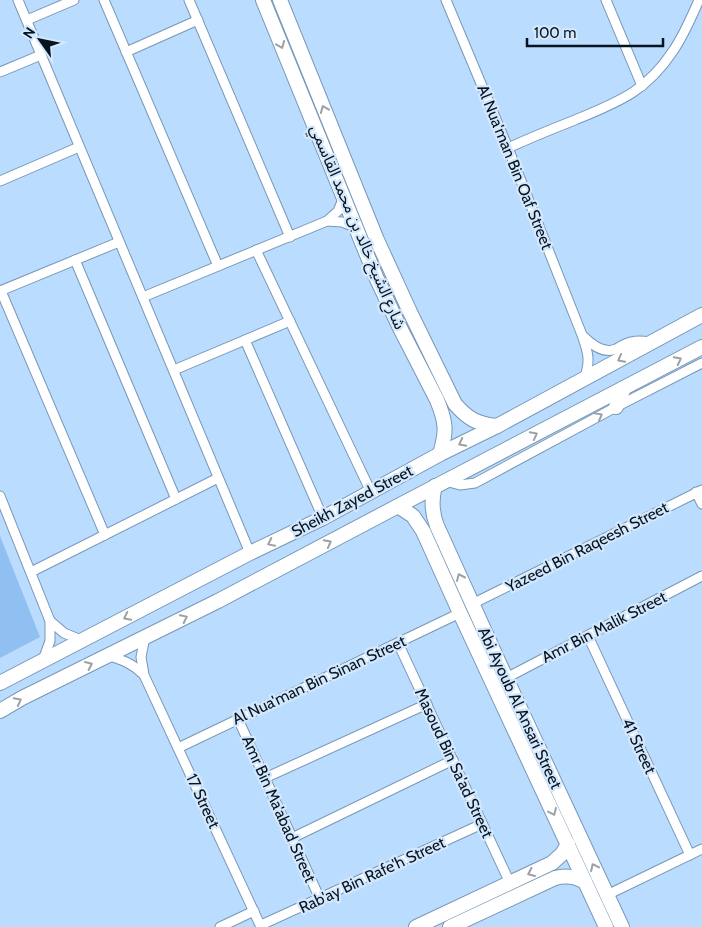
<svg xmlns="http://www.w3.org/2000/svg" width="702" height="927" font-family="Cabin,'Noto Sans Arabic',sans-serif">
  <rect width="100%" height="100%" fill="#badcff"/>
  <path fill="#90c0f1" d="M0 536 40 637 0 658Z"/>
  <g fill="none" stroke-linecap="round" stroke-linejoin="round">
    <defs>
      <g id="street">
        <path d="M18 0 250 553"/>
        <path d="M104 0 218 266"/>
        <path d="M189 0 290 237"/>
        <path d="M446 0 508 148 582 335C588 352 591 361 584 379"/>
        <path d="M606 0 642 86"/>
        <path d="M27 20 74 0"/>
        <path d="M126 52 198 20"/>
        <path d="M0 72 41 55"/>
        <path d="M508 148C530 138 552 129 575 120 618 102 646 92 673 51 684 35 691 18 699 0"/>
        <path d="M0 181 79 147"/>
        <path d="M327 221 342 222 355 227"/>
        <path d="M256 250 371 492"/>
        <path d="M75 260 176 499"/>
        <path d="M0 291 119 242"/>
        <path d="M1 291 105 535"/>
        <path d="M143 297 327 221 338 211 344 197"/>
        <path d="M584 337C593 346 604 354 616 349 621 346 626 343 631 342 638 340 644 341 651 342"/>
        <path d="M245 340 323 518"/>
        <path d="M174 370 290 321"/>
        <path d="M445 481 460 485 475 483 616 407 702 363"/>
        <path d="M696 492 702 504"/>
        <path d="M0 496 50 621V641L43 660"/>
        <path d="M31 572 218 478"/>
        <path d="M472 604 702 490"/>
        <path d="M50 621 64 633 81 640"/>
        <path d="M588 636 690 855"/>
        <path d="M145 637 141 657 144 675 261 927"/>
        <path d="M398 643 510 883"/>
        <path d="M109 656C123 660 133 664 143 674"/>
        <path d="M506 678 702 576"/>
        <path d="M238 719 320 899"/>
        <path d="M178 748 460 613"/>
        <path d="M265 778 427 704"/>
        <path d="M292 838 453 760"/>
        <path d="M607 895 702 849"/>
        <path d="M261 925 482 824"/>
        <path d="M220 927 254 911"/>
      </g>
      <g id="secondary">
        <path d="M263 0 376 277 399 326 437 400C446 422 447 431 440 454"/>
        <path d="M280 0 377 240 410 312 455 404C468 419 477 424 497 426"/>
        <path d="M616 407 624 388"/>
        <path d="M435 486C431 500 432 513 437 526L506 678 622 927"/>
        <path d="M398 506 413 516 423 531 460 613 606 927"/>
        <path d="M0 683 250 553 323 518 440 454 497 426 702 315"/>
        <path d="M0 711 22 698 218 601 398 506 702 347"/>
        <path d="M416 927 552 863 562 854 568 844"/>
        <path d="M450 927 555 878C566 875 575 876 585 882"/>
      </g>
    </defs>
    <use href="#street" stroke="#7797b7" stroke-width="11"/>
    <use href="#secondary" stroke="#7797b7" stroke-width="16"/>
    <use href="#street" stroke="#fff" stroke-width="9"/>
    <use href="#secondary" stroke="#fff" stroke-width="14"/>
  </g>
  <defs><path id="oneway-chevron" d="M-2-3.5L2.5 0L-2 3.5" fill="none" stroke-width="1.6" stroke-linecap="round" stroke-linejoin="round" transform="scale(1.25)"/></defs>
  <g stroke="#9ca1a5">
    <use href="#oneway-chevron" transform="translate(281 45) rotate(68)"/>
    <use href="#oneway-chevron" transform="translate(324 109) rotate(-112)"/>
    <use href="#oneway-chevron" transform="translate(621 359) rotate(152)"/>
    <use href="#oneway-chevron" transform="translate(678 360) rotate(-27)"/>
    <use href="#oneway-chevron" transform="translate(599 416) rotate(-29)"/>
    <use href="#oneway-chevron" transform="translate(534 435) rotate(-28)"/>
    <use href="#oneway-chevron" transform="translate(462 443) rotate(153)"/>
    <use href="#oneway-chevron" transform="translate(271 543) rotate(154)"/>
    <use href="#oneway-chevron" transform="translate(328 543) rotate(-28)"/>
    <use href="#oneway-chevron" transform="translate(460 577) rotate(-114)"/>
    <use href="#oneway-chevron" transform="translate(127 617) rotate(153)"/>
    <use href="#oneway-chevron" transform="translate(184 618) rotate(-26)"/>
    <use href="#oneway-chevron" transform="translate(89 665) rotate(-25)"/>
    <use href="#oneway-chevron" transform="translate(18 701) rotate(-28)"/>
    <use href="#oneway-chevron" transform="translate(553 812) rotate(65)"/>
    <use href="#oneway-chevron" transform="translate(594 867) rotate(-115)"/>
    <use href="#oneway-chevron" transform="translate(531 873) rotate(155)"/>
  </g>
  <g text-anchor="middle" dominant-baseline="central" stroke-width="4.5" stroke-linejoin="round" paint-order="stroke">
    <g font-size="16" fill="#07131e" stroke="#d3e8fd">
      <text transform="translate(515 167) rotate(68)">Al Nua'man Bin Oaf Street</text>
      <text transform="translate(358 227) rotate(67)">شارع الشيخ خالد بن محمد القاسمي</text>
      <text transform="translate(352 501) rotate(-28)">Sheikh Zayed Street</text>
      <text transform="translate(587 547) rotate(-27)">Yazeed Bin Raqeesh Street</text>
      <text transform="translate(604 627) rotate(-27)">Amr Bin Malik Street</text>
      <text transform="translate(319 680) rotate(-25)">Al Nua'man Bin Sinan Street</text>
      <text transform="translate(520 708) rotate(65)">Abi Ayoub Al Ansari Street</text>
      <text transform="translate(639 746) rotate(65)">41 Street</text>
      <text transform="translate(454 763) rotate(65)">Masoud Bin Sa'ad Street</text>
      <text transform="translate(203 801) rotate(65)">17 Street</text>
      <text transform="translate(279 809) rotate(66)">Amr Bin Ma'abad Street</text>
      <text transform="translate(372 875) rotate(-25)">Rab'ay Bin Rafe'h Street</text>
    </g>
  </g>
  <g transform="translate(40 40) rotate(303)" stroke="#d3e8fd" stroke-width="4" paint-order="stroke">
  <path d="M0-4L9 19L0 12L-9 19Z" fill="#07131e"/>
  <text y="-8" font-size="14" font-weight="bold" text-anchor="middle" fill="#07131e">N</text>
  </g>
  <path d="M527 38v8h136v-8" fill="none" stroke="#07131e" stroke-width="2.5"/>
  <text x="534" y="38" font-size="15" fill="#07131e" stroke="#d3e8fd" stroke-width="4" paint-order="stroke">100 m</text>
</svg>
